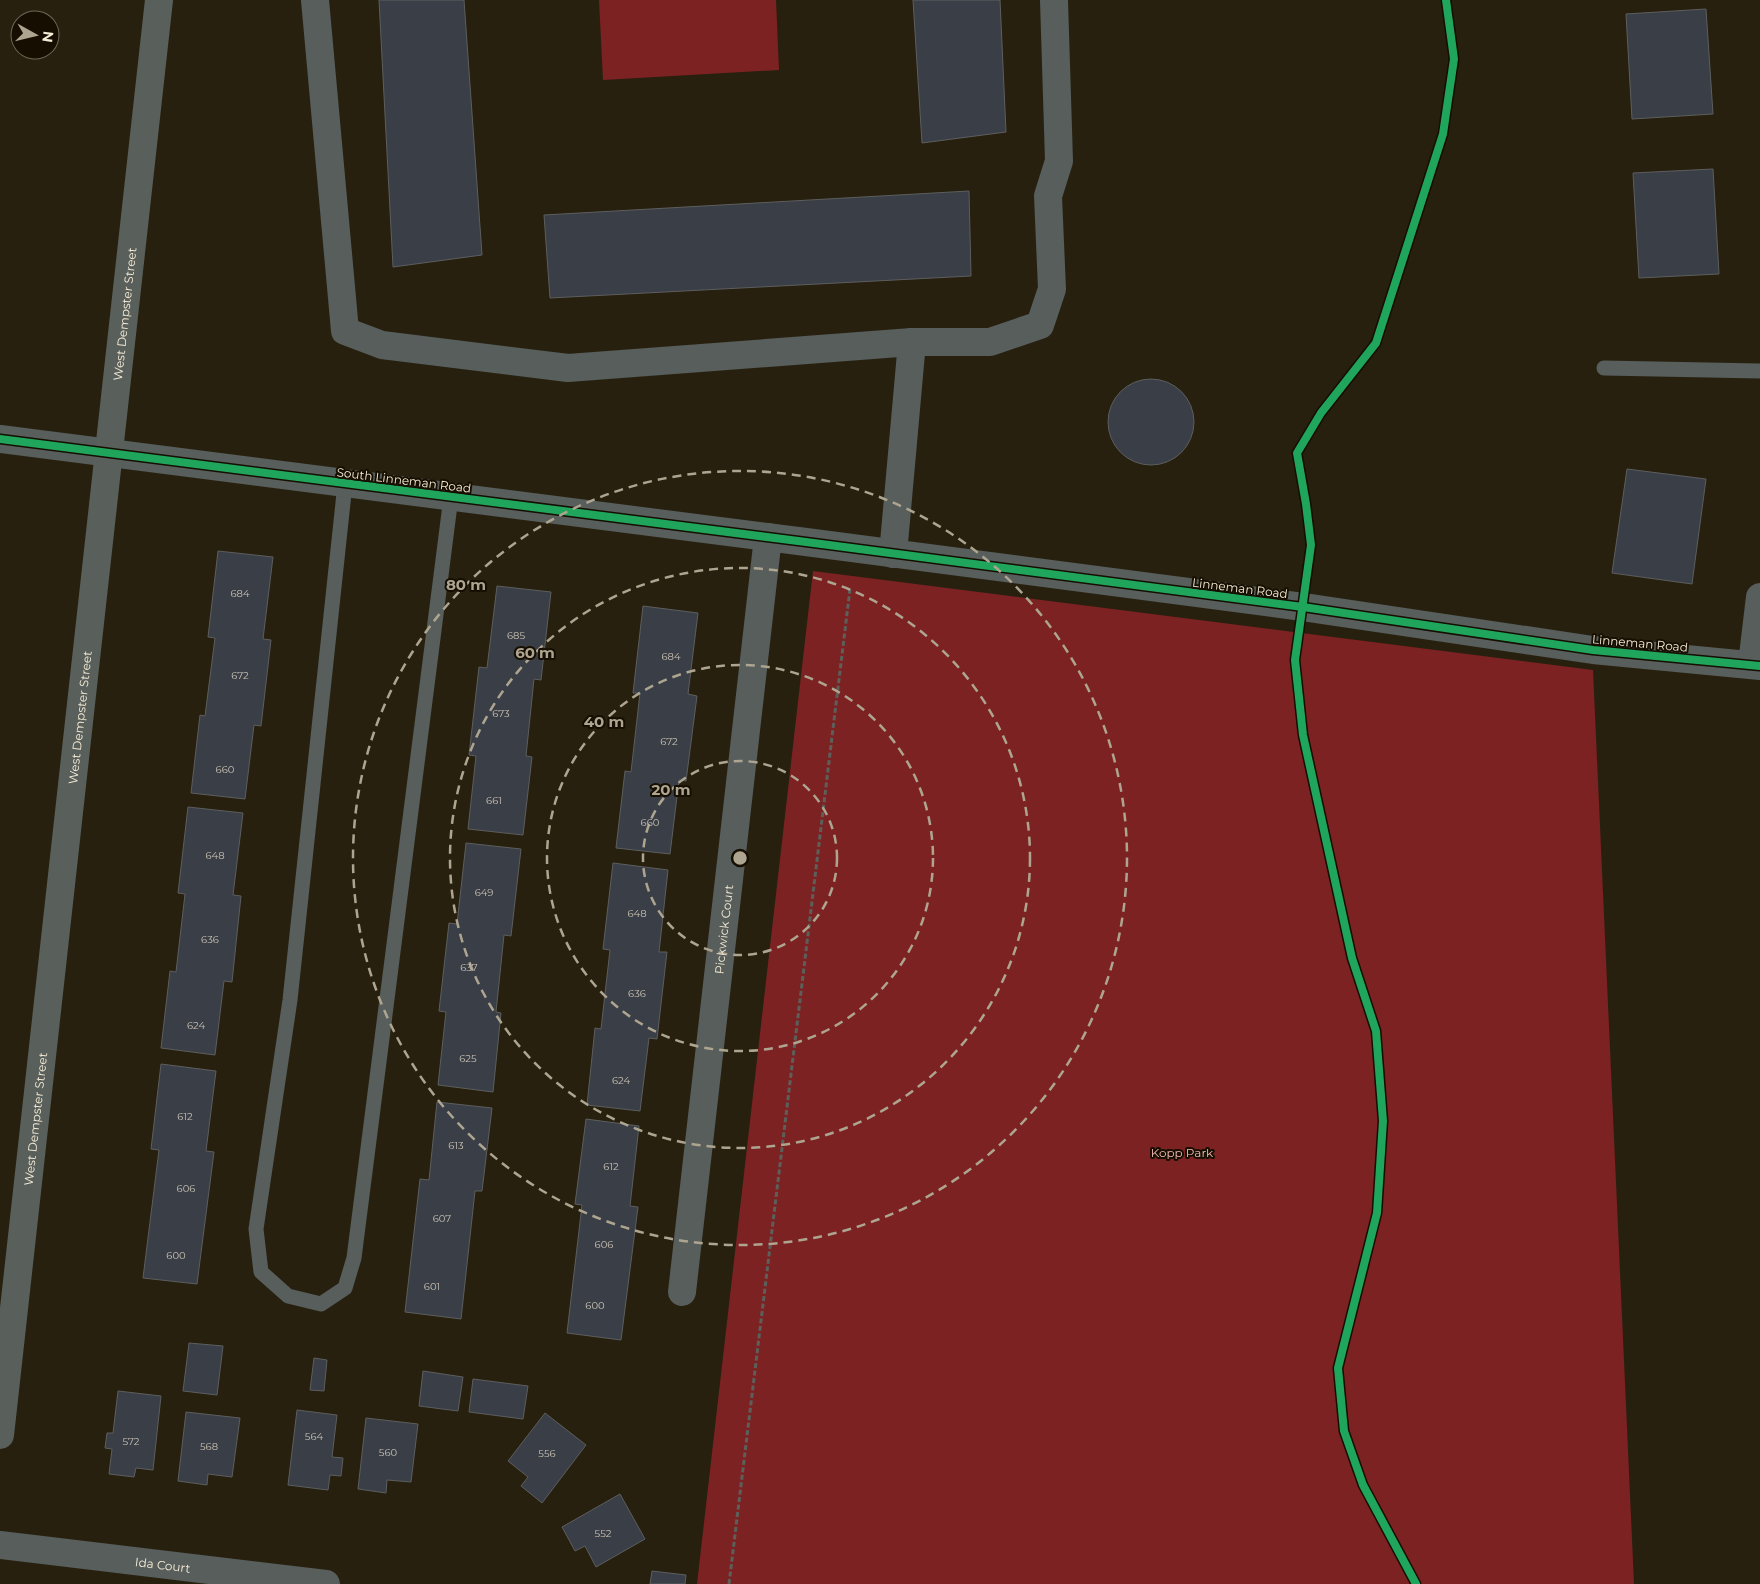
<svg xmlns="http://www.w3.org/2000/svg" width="1760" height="1584" font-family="Montserrat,sans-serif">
  <rect width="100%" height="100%" fill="#27200f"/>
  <g fill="#7c2222">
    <path d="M599 0H776L779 70 603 80Z"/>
    <path d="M813 571 1593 670 1634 1584H697Z"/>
  </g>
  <g fill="#3a3e46" stroke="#5d5e5e">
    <path d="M379 0H464L482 255 393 267Z"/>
    <path d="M913 0H1000L1006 132 922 143Z"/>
    <path d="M1706 9 1713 114 1632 119 1626 14Z"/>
    <path d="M1713 169 1719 274 1639 278 1633 173Z"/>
    <path d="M969 191 971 276 550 298 544 215Z"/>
    <circle cx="1151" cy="422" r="43"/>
    <path d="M1627 469 1706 479 1692 584 1612 573Z"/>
    <path d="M218 551 273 557 263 639 271 640 261 726 254 725 245 799 191 793 200 715 205 716 215 638 208 637Z"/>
    <path d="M497 586 551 592 541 680 534 679 526 756 532 757 523 835 468 829 476 756 469 755 479 667 487 668Z"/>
    <path d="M643 606 698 613 688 694 697 696 686 781 679 780 670 854 616 848 625 771 631 772 640 693H633Z"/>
    <path d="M188 807 243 813 233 895 241 896 232 982 224 981 215 1055 161 1048 170 971 176 972 185 894 178 893Z"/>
    <path d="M466 843 521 849 511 936 504 935 496 1012 501 1013 493 1092 438 1085 446 1012 439 1011 449 923 457 924Z"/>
    <path d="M613 863 668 870 659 952H667L657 1039 649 1038 640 1111 587 1105 595 1028 601 1029 610 950 603 949Z"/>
    <path d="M161 1064 216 1071 206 1151 214 1152 197 1284 143 1278 159 1150 151 1149Z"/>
    <path d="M437 1102 492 1108 482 1191H475L461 1319 405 1312 420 1179 429 1180Z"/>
    <path d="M586 1119 639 1126 630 1206 638 1207 621 1340 567 1333 582 1205 575 1204Z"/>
    <path d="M189 1343 223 1346 217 1395 183 1391Z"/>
    <path d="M314 1358 327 1360 324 1391 310 1390Z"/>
    <path d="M423 1371 463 1377 458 1411 419 1406Z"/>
    <path d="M473 1379 528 1386 523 1419 469 1412Z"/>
    <path d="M118 1391 161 1396 153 1470 136 1468 134 1477 109 1474 112 1449 105 1448 107 1433H113Z"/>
    <path d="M297 1410 337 1415 332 1457 343 1458 341 1476 330 1475 328 1490 288 1485Z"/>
    <path d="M186 1412 240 1418 232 1477 208 1474 207 1485 178 1481Z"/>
    <path d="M545 1413 586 1445 542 1503 521 1486 528 1477 508 1461Z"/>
    <path d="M366 1418 418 1424 411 1482 387 1480 386 1493 358 1489Z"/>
    <path d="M620 1494 645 1539 596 1567 585 1546 575 1551 562 1527Z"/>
    <path d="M652 1571 686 1575 685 1584H650Z"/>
  </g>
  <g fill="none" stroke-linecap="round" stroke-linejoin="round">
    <g stroke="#5d5f5a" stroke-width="3" stroke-dasharray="5 2.5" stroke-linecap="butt">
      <path d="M729 1584 850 589"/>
      <path d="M1414 1584 1415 1583"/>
    </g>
    <g stroke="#575e5c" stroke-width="15">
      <path d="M1604 368 1760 371"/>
      <path d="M345 484 290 1000 256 1229 261 1272 288 1296 321 1304 345 1288 354 1258 451 497"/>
    </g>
    <g stroke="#575e5c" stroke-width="28">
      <path d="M315 0 345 331 382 345 568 368 912 342H990L1040 325 1052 289 1048 196 1059 161 1054 0"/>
      <path d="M0 439 806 542 1303 607 1593 650 1760 666"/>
      <path d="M893 554 912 342"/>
      <path d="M1752 664 1760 597"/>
      <path id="s1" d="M682 1292 768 537"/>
      <path id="s2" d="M0 1545 326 1584"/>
    </g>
    <path stroke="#59605c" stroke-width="28" id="s3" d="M0 1435 159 0"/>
    <defs>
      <g id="cycleway">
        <path d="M0 439 806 542 1303 607 1593 650 1760 666"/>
        <path d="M1416 1584 1363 1485 1344 1431 1338 1368 1377 1213 1383 1121 1376 1031 1352 958 1303 735 1295 660 1311 545 1306 504 1297 453 1321 413 1376 343 1443 134 1454 59 1446 0"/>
      </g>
    </defs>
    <use href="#cycleway" stroke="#150e01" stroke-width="11"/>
    <use href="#cycleway" stroke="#20a55d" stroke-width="8"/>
  </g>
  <g fill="none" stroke="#aea590" stroke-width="2.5" stroke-dasharray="9 6">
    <circle cx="740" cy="858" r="97"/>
    <circle cx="740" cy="858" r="193"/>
    <circle cx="740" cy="858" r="290"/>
    <circle cx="740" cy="858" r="387"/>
  </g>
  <g text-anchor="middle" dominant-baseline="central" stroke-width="4" stroke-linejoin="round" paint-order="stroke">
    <g font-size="10" fill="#c8c0b2">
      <text x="240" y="593">684</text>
      <text x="516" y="635">685</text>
      <text x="671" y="656">684</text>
      <text x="240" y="675">672</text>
      <text x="501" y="713">673</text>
      <text x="669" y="741">672</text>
      <text x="225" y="769">660</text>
      <text x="494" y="800">661</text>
      <text x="650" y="822">660</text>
      <text x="215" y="855">648</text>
      <text x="484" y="892">649</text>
      <text x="637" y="913">648</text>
      <text x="210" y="939">636</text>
      <text x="469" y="967">637</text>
      <text x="637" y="993">636</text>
      <text x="196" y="1025">624</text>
      <text x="468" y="1058">625</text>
      <text x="621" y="1080">624</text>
      <text x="185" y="1116">612</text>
      <text x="456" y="1145">613</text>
      <text x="611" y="1166">612</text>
      <text x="186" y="1188">606</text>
      <text x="442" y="1218">607</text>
      <text x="604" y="1244">606</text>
      <text x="176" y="1255">600</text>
      <text x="432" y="1286">601</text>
      <text x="595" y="1305">600</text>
      <text x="314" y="1436">564</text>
      <text x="131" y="1441">572</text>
      <text x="209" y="1446">568</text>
      <text x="388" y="1452">560</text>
      <text x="547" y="1453">556</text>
      <text x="603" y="1533">552</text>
    </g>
    <g font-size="12" fill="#f7ecd6" stroke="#150e01">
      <text stroke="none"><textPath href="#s3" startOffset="1128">West Dempster Street</textPath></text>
      <text transform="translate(404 480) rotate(7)">South Linneman Road</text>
      <text transform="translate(1240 588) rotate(7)">Linneman Road</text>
      <text transform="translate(1640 643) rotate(5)">Linneman Road</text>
      <text stroke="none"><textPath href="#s3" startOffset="722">West Dempster Street</textPath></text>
      <text stroke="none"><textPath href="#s1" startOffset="365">Pickwick Court</textPath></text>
      <text stroke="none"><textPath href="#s3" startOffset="318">West Dempster Street</textPath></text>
      <text stroke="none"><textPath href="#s2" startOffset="164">Ida Court</textPath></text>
    </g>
    <g font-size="12" fill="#f7bdb8" stroke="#150e01">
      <text x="1182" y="1152">Kopp Park</text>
    </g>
  </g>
  <circle cx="740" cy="858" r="8" fill="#aea590" stroke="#150e01" stroke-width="2.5"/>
  <g font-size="15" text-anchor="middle" font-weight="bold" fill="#aea590" stroke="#150e01" stroke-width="4" stroke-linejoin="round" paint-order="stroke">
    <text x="466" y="590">80 m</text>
    <text x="535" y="658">60 m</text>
    <text x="604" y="727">40 m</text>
    <text x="671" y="795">20 m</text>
  </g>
  <g transform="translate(35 35) rotate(98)"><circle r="24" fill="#150e01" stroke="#6f6756"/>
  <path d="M0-4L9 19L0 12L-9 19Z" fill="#aea590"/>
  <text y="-8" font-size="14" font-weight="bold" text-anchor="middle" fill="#f7ecd6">N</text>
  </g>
</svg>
